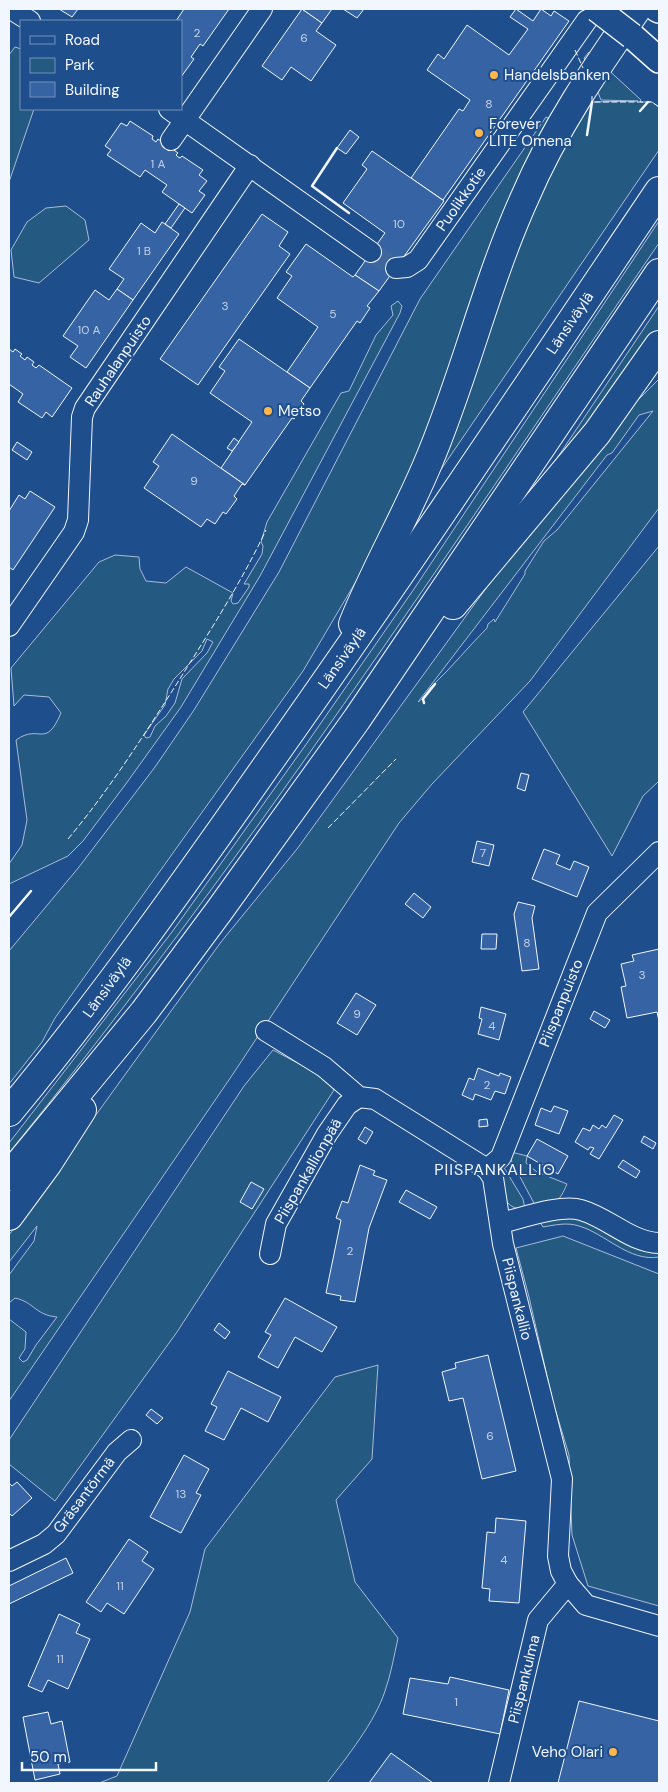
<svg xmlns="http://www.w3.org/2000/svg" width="668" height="1792" font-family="'DM Sans',sans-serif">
  <rect width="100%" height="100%" fill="#1f4e8c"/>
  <g fill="#245a82" stroke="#a8bbd7" fill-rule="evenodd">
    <path d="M15 47 21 49V109H34L9 182V55Z"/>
    <path d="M589 52 641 100 640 102H652L659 107V150L427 490 533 197 592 95V102L638 101 601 100 584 58Z"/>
    <path d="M546 117 551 120 443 395 381 539 303 671 55 1018 42 1042 9 1084V951L79 867 155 767 194 710 279 572 420 299Z"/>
    <path d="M66 206 85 220 89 240 39 283 14 277 11 250 27 222 46 208Z"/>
    <path d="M659 221V243C449 551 244 863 9 1153V1143L172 932 307 743 414 589Z"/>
    <path d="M398 301 402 306 400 313 260 576 181 707 128 781 83 841 68 856 9 884V864L22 845 27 820 16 740C40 723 45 750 61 713L49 697 24 695 14 706 11 668 99 562 115 555 139 557 140 569 146 581 166 583 186 567 233 593 231 601 233 604 238 603 249 587V584H244L262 554 263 546 261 542 267 522 341 393 349 391 376 335 393 315 391 306ZM207 639 213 642 207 653 182 679 175 703 166 716 155 726 150 737 146 738 144 735 165 705 168 689 174 679 202 651Z"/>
    <path d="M659 306V330L623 381 539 485Z"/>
    <path d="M659 379V508L530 681 432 784 399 823 233 1074 9 1401V1319L26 1332 25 1349 19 1358 23 1362 27 1360 36 1345 57 1317C35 1315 34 1302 15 1298L9 1303V1275L34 1241 37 1226 9 1262V1235L221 942 297 849 516 547 628 410ZM653 411 557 530 544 541 525 571V574L495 622 494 619 488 624 487 628C469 646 452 667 433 685 427 690 425 698 418 702L607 455 612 453 639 415Z"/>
    <path d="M659 546V781L643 796 612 856 523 712Z"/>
    <path d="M273 1050 324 1077 334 1090 177 1332 55 1501 9 1464V1440L244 1086Z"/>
    <path d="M511 1152 527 1156 526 1163 537 1172 567 1184C559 1203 556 1203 536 1207L511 1160Z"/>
    <path d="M503 1166 523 1199 525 1209C503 1210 502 1191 498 1174Z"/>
    <path d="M578 1216 659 1252V1257C629 1262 606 1234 579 1226 567 1222 555 1225 543 1227L539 1221Z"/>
    <path d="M563 1236 659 1274V1606L588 1586 572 1535 569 1455 553 1402 529 1297 516 1248Z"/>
    <path d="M378 1365 372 1459 336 1500 355 1582 398 1638C394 1656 391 1674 385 1691 375 1722 347 1757 327 1783H99L117 1776 190 1612 205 1549 335 1377Z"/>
  </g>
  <g fill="#3563a3" stroke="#f2f6ff">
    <path d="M59 9H78L72 17Z"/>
    <path d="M184 9H229L203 46 200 44 191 57 194 59 181 77V21H176Z"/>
    <path d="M302 9 322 23 316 31 336 45 311 81 291 67 282 80 262 66Z"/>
    <path d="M302 9H332L322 23Z"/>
    <path d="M343 9H364L357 18Z"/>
    <path d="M516 9 533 21 541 9 551 16 554 11 569 21 443 200 411 178 459 109 463 111 470 100 427 70 438 54 444 59 467 25 509 55 528 29 510 17Z"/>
    <path d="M130 121 153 136 152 139 156 142 158 139 165 144 164 147 169 151 171 148 178 153 176 155 178 157 180 158 182 156 203 170 199 175 207 181 199 191 205 195 192 213 162 192 167 185 145 170 140 177 107 155 111 150 105 146 121 123 127 126Z"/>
    <path d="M350 130 359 137 346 154 337 148Z"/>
    <path d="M372 151 444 201 379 291 355 275 385 233 343 203 367 169 362 165Z"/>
    <path d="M179 204 185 208 171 228 165 224Z"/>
    <path d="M262 214 288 232 279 246 290 254 198 385 160 359Z"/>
    <path d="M162 222 179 234 133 300 117 289 124 279 109 269 141 223 155 233Z"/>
    <path d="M306 244 353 277 355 275 379 291 367 306 370 308 360 323 357 321 310 388 287 372 318 327 277 298 292 276 286 272Z"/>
    <path d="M117 289 133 300 86 368 70 357 78 346 63 336 95 290 109 300Z"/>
    <path d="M239 339 310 388 301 401 304 404 294 419 292 418 245 485 221 468 252 422 210 393 225 371 219 367Z"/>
    <path d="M9 349 13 352 15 349 22 354 20 356 25 360 27 357 34 362 32 365 36 368 39 365 72 388 52 417 46 412 42 418 18 402 23 394 9 384Z"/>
    <path d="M172 434 245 485 242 484 234 496 237 499 226 514 223 512 215 524 207 519 201 527 144 488 159 466 153 462Z"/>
    <path d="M234 438 239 442 232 451 227 448Z"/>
    <path d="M17 442 32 452 27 460 12 450Z"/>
    <path d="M30 491 55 507 13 570 9 567V511L19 495 25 499Z"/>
    <path d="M521 773 529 775 525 791 517 788Z"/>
    <path d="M477 841 494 845 489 866 472 862Z"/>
    <path d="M544 849 560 855 556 864 570 870 574 861 589 867 577 897 532 879Z"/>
    <path d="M414 893 431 907 423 918 405 904Z"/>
    <path d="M518 902 535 906 532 918 539 969 522 971 514 914Z"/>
    <path d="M482 934H497L496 949H481Z"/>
    <path d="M659 949V1021L657 1012 627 1018 621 987 626 986 621 964 634 961 632 955Z"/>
    <path d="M356 993 376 1005 357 1035 337 1023Z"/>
    <path d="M481 1007 506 1014 499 1040 478 1034 482 1019 479 1018Z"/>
    <path d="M594 1011 610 1020 605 1028 590 1019Z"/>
    <path d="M478 1068 499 1076 500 1073 511 1077 505 1094 495 1091 491 1100 475 1094 473 1100 462 1095 469 1078 474 1080Z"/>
    <path d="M554 1106 568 1111 559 1134 535 1125 541 1108 551 1112Z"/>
    <path d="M614 1115 623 1120 599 1159 590 1154 594 1148 590 1147 588 1150 575 1142 583 1128 590 1131 593 1125 599 1129 602 1125 606 1128Z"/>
    <path d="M487 1119 488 1126 479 1127V1120Z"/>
    <path d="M365 1127 373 1132 366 1144 358 1139Z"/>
    <path d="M644 1136 656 1143 653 1149 641 1142Z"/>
    <path d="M537 1139 568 1156 558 1174 527 1156Z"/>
    <path d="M623 1160 640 1171 636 1178 618 1167Z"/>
    <path d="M360 1165 375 1171 373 1175 387 1180 369 1228 355 1302 340 1300 341 1296 326 1293 341 1220 336 1218 342 1201 348 1203Z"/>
    <path d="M251 1182 264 1189 252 1209 240 1202Z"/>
    <path d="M406 1190 437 1207 430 1219 399 1202Z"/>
    <path d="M285 1298 337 1327 322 1352 295 1337 278 1368 258 1357 271 1335 265 1332Z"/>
    <path d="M219 1323 230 1332 225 1339 214 1330Z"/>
    <path d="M488 1355 516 1471 482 1479 463 1398 449 1401 442 1372 456 1368 455 1363Z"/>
    <path d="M228 1371 281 1397 268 1422 241 1408 224 1440 205 1431 217 1407 211 1404Z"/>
    <path d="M151 1409 163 1418 157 1424 146 1415Z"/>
    <path d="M184 1455 209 1469 196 1493 201 1495 181 1533 150 1517Z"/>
    <path d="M17 1482 32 1498 12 1516 9 1513V1483L12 1486Z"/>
    <path d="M496 1518 526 1521 519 1603 489 1601 490 1589 482 1588 487 1532 495 1533Z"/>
    <path d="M129 1539 148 1552 142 1561 154 1569 124 1614 107 1603 101 1612 86 1602Z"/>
    <path d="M66 1558 73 1573 9 1604V1586Z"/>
    <path d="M59 1614 80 1624 76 1633 90 1639 68 1689 48 1680 42 1692 28 1686Z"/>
    <path d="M450 1677 509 1690 500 1734 403 1714 410 1678 448 1684Z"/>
    <path d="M579 1701 659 1721V1783H558Z"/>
    <path d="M48 1712 51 1724 62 1721 70 1762 58 1764 60 1774 35 1780 23 1717Z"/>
    <path d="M391 1753 433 1783H369Z"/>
  </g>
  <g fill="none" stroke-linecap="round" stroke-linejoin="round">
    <path stroke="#3f679d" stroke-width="20" stroke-dasharray="20 10" stroke-linecap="butt" d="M371 252 396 268"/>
    <defs>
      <g id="minor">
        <path d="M11 9 30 21"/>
        <path d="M169 109 371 252"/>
        <path d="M171 140 262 9"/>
        <path d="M396 268 407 267 418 260 587 20"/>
        <path d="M9 626 74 532 78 520 82 417 85 408 250 165"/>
        <path d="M266 1031 324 1067 359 1097 375 1099 487 1169 493 1178 503 1244 562 1479 558 1556 561 1571 568 1584 586 1605 659 1626"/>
        <path d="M487 1169 501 1157 597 913 659 852"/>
        <path d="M501 1223C522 1218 561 1204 581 1210 609 1218 630 1242 659 1243"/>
        <path d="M270 1254 276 1224 327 1134 347 1105 359 1097"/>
        <path d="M9 1561 44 1544 56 1534 117 1452 131 1440"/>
        <path d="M499 1783 538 1620 568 1584"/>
      </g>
      <g id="major">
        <path d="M657 9 659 10"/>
        <path d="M632 36 659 60"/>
      </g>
      <g id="highway">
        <path d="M453 605 597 433 659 345"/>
        <path d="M353 624C375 569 405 518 428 463 465 376 486 283 525 197 554 129 595 69 637 9"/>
        <path d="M9 1112C103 999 188 878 272 758 404 571 531 381 659 191"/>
        <path d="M9 1176 144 1012 219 911 357 719 659 273"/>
        <path d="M9 1216 48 1163 82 1110"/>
      </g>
    </defs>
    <use href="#minor" stroke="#f2f6ff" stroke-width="22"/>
    <use href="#major" stroke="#f2f6ff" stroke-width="28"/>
    <use href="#highway" stroke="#f2f6ff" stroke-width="30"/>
    <use href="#minor" stroke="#1f4e8c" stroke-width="20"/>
    <use href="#major" stroke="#1f4e8c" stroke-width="25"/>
    <use href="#highway" stroke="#1f4e8c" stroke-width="28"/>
    <defs>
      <path id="major-bridge" d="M597 9 632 36"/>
    </defs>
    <use href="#major-bridge" stroke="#f2f6ff" stroke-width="28" stroke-linecap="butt"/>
    <use href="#major-bridge" stroke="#1f4e8c" stroke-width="25"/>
    <g stroke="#f2f6ff" stroke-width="1" stroke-dasharray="6 2.5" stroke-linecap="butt">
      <path d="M575 50 583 68"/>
      <path d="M592 96V102H652L659 107"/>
      <path d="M328 828 396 759"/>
      <path d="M68 839C109 790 142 738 176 685 208 634 240 585 266 530"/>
    </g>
    <g stroke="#f2f6ff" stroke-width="2.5">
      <path d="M640 111 648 102"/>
      <path d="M587 135 592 102"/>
      <path d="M337 148 312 186 349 213"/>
      <path d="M424 703 423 699 435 684"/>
      <path d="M9 917 31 891"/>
    </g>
  </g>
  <g fill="#ffb74d" stroke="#1f4e8c" stroke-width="2">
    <circle cx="494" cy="75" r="5"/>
    <circle cx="479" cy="133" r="5"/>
    <circle cx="268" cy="411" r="5"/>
    <circle cx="613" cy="1752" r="5"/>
  </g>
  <g text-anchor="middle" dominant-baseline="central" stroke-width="4" stroke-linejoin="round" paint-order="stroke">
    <g font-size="12" fill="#c3d1e8">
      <text x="197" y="33">2</text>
      <text x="304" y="38">6</text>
      <text x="489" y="104">8</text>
      <text x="158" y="164">1 A</text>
      <text x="399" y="224">10</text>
      <text x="144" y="251">1 B</text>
      <text x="225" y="306">3</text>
      <text x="333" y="314">5</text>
      <text x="89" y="330">10 A</text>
      <text x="194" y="481">9</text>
      <text x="483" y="853">7</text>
      <text x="527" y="943">8</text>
      <text x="642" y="975">3</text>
      <text x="357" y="1014">9</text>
      <text x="492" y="1026">4</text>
      <text x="487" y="1085">2</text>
      <text x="350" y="1251">2</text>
      <text x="490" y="1436">6</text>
      <text x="181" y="1494">13</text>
      <text x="504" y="1560">4</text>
      <text x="120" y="1586">11</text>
      <text x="60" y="1659">11</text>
      <text x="456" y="1702">1</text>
    </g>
    <g font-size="15" fill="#f2f6ff" stroke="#1f4e8c" text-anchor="start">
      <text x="504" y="75">Handelsbanken</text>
      <text x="489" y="124">Forever<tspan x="489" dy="17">LITE Omena</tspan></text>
      <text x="278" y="411">Metso</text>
      <text x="603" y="1752" text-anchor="end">Veho Olari</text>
    </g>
    <g font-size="15" fill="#f2f6ff" stroke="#1f4e8c">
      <text transform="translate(461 199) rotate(-55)">Puolikkotie</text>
      <text transform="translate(570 323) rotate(-56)">Länsiväylä</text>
      <text transform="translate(118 361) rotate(-56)">Rauhalanpuisto</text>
      <text transform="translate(342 658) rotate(-55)">Länsiväylä</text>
      <text transform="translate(107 987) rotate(-54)">Länsiväylä</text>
      <text transform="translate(561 1003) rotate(-68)">Piispanpuisto</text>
      <text transform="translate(308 1171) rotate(-60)">Piispankallionpää</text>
      <text transform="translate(517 1299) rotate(76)">Piispankallio</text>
      <text transform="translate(84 1495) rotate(-53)">Gräsantörmä</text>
      <text transform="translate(524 1679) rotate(-76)">Piispankulma</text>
    </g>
    <g font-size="16" letter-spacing="1" fill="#f2f6ff" stroke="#1f4e8c">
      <text x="495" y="1169">PIISPANKALLIO</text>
    </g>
  </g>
  <rect width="668" height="1792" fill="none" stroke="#f2f6ff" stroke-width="20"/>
  <rect x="20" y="20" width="162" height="90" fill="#1f4e8c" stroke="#7391ba"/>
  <rect x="30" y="36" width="25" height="8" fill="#1f4e8c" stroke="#7391ba"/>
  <text x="65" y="45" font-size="15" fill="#f2f6ff">Road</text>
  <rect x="30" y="58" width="25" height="15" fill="#245a82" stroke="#7391ba"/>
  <text x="65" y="70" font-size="15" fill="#f2f6ff">Park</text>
  <rect x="30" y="82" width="25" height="15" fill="#3563a3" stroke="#7391ba"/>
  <text x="65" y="95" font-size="15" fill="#f2f6ff">Building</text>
  <path d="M22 1762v8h134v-8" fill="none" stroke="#f2f6ff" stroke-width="2.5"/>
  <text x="30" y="1762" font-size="15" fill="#f2f6ff" stroke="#1f4e8c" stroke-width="4" paint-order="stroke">50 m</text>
</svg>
